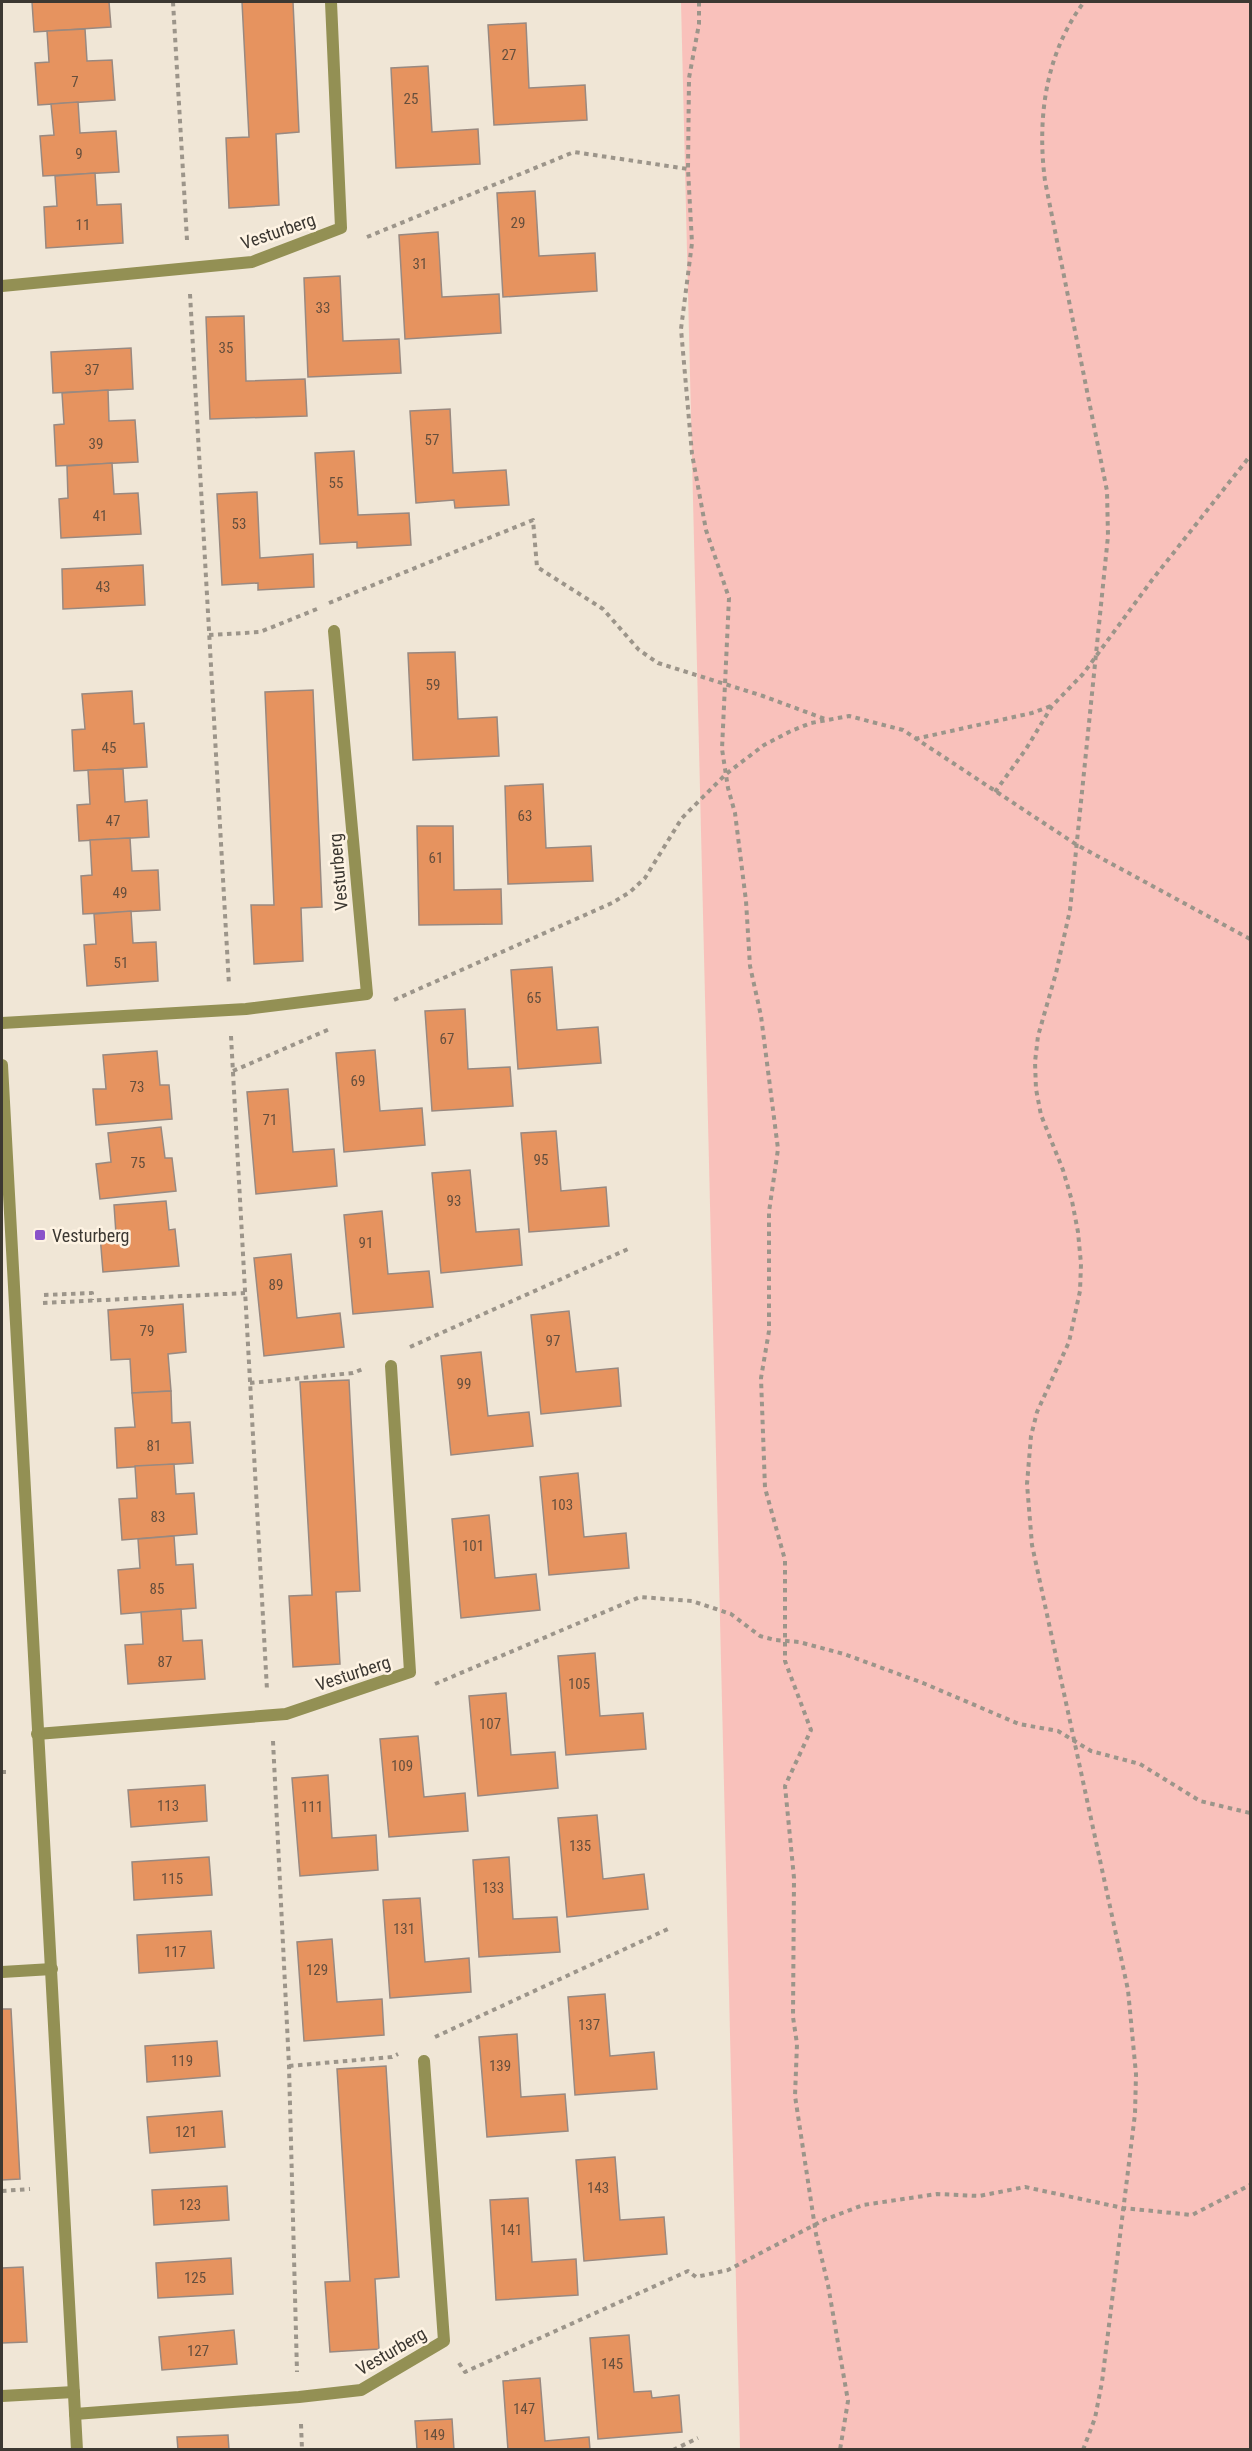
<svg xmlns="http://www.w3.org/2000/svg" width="1252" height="2451" font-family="'Roboto Condensed',sans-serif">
  <rect width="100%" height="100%" fill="#f0e6d6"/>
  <path fill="#f9c1bb" d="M681 2H1250V2449H740Z"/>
  <g fill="#e6935f" stroke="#998980" stroke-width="1.5">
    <path d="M32 2H109L111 27 34 32Z"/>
    <path d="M242 2H293L299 132 276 134 279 205 229 208 226 138 249 137Z"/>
    <path d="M526 23 529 88 585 85 587 120 494 125 488 25Z"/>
    <path d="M85 29 87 61 112 60 115 100 38 105 35 63 49 62 47 31Z"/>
    <path d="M428 66 432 132 478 129 480 164 396 168 391 68Z"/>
    <path d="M78 102 80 133 116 131 119 172 43 176 40 136 54 135 51 104Z"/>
    <path d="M95 173 97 205 121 204 123 243 46 248 44 207 57 206 55 176Z"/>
    <path d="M535 191 539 256 595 253 597 291 503 297 497 193Z"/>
    <path d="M438 232 442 297 499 294 501 333 405 339 399 235Z"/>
    <path d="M340 276 343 341 399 339 401 373 308 377 304 278Z"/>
    <path d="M244 316 246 381 305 379 307 416 210 419 206 317Z"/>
    <path d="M131 348 133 389 53 393 51 352Z"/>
    <path d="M108 390 109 421 135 420 138 462 56 466 54 425 64 424 62 393Z"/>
    <path d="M450 409 453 473 506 470 509 505 455 508 454 500 416 503 410 411Z"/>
    <path d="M354 451 358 515 409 513 411 545 357 548V542L320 544 315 453Z"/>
    <path d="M112 463 114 494 138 493 141 534 61 538 59 499 68 498 67 466Z"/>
    <path d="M257 492 260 558 313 554 314 587 258 590V583L222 585 217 494Z"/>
    <path d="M143 565 145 605 63 609 62 569Z"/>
    <path d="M455 652 458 719 497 717 499 756 413 760 408 653Z"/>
    <path d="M313 690 322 907 301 908 303 961 254 964 251 905H274L265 692Z"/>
    <path d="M132 691 134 724 144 723 147 767 74 771 72 730 85 729 82 694Z"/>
    <path d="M123 769 125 802 147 800 149 837 79 841 77 805 90 804 88 770Z"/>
    <path d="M543 784 546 848 591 846 593 881 508 884 505 786Z"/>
    <path d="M417 826H453L454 890 501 889 502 924 419 925Z"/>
    <path d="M130 838 132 871 158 870 160 910 83 914 81 876 92 875 90 840Z"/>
    <path d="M131 911 133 943 156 942 158 981 87 986 84 945 96 944 94 914Z"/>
    <path d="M552 967 557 1030 598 1027 601 1063 518 1069 511 970Z"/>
    <path d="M465 1009 468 1069 510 1067 513 1106 432 1111 425 1011Z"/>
    <path d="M375 1050 380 1111 422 1108 425 1145 344 1152 336 1053Z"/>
    <path d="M157 1051 160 1085H169L172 1119 96 1125 93 1089H106L103 1055Z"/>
    <path d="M288 1089 293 1152 334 1149 337 1186 256 1194 247 1092Z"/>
    <path d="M161 1127 165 1158H172L176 1191 100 1199 96 1164 111 1162 108 1133Z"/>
    <path d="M556 1131 561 1191 606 1187 609 1226 529 1232 521 1133Z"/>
    <path d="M470 1170 476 1232 519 1229 522 1265 441 1273 432 1173Z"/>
    <path d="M166 1201 169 1230 175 1229 179 1266 103 1272 100 1235 116 1234 114 1205Z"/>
    <path d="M382 1211 388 1274 429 1271 433 1307 353 1314 344 1215Z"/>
    <path d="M291 1254 297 1318 340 1313 344 1347 264 1356 254 1258Z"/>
    <path d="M183 1304 186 1352 168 1354 171 1391 132 1393 130 1359 111 1360 108 1310Z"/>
    <path d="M569 1311 576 1372 618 1368 621 1406 541 1414 531 1315Z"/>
    <path d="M481 1352 488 1416 529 1412 533 1446 451 1455 441 1356Z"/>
    <path d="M349 1380 360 1591 336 1592 340 1664 293 1667 289 1596 312 1595 300 1382Z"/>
    <path d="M171 1391 172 1423 190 1422 193 1463 117 1468 115 1428 135 1427 132 1393Z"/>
    <path d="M174 1464 176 1494 194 1493 197 1534 122 1540 119 1499 137 1498 135 1466Z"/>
    <path d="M578 1473 584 1537 626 1533 629 1568 549 1575 540 1477Z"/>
    <path d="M489 1515 495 1578 536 1574 540 1610 461 1618 452 1519Z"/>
    <path d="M174 1536 176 1565 193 1564 196 1608 121 1614 118 1570 140 1568 138 1539Z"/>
    <path d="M181 1609 183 1641 202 1640 205 1679 128 1684 125 1645 143 1644 141 1612Z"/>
    <path d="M595 1653 600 1716 643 1713 646 1749 566 1755 558 1656Z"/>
    <path d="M506 1693 511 1755 555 1752 558 1788 478 1796 469 1696Z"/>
    <path d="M418 1736 424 1797 465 1793 468 1831 389 1837 380 1739Z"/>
    <path d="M328 1775 332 1838 376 1835 378 1870 300 1876 292 1778Z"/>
    <path d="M205 1785 207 1821 131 1827 128 1790Z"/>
    <path d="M597 1815 603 1879 644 1874 648 1909 567 1917 558 1818Z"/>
    <path d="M209 1857 212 1895 134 1900 132 1862Z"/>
    <path d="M509 1857 513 1919 557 1917 560 1952 479 1957 473 1860Z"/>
    <path d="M420 1898 425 1962 469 1958 471 1992 390 1998 383 1900Z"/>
    <path d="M211 1931 214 1968 139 1973 137 1935Z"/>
    <path d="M332 1939 337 2002 382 1999 384 2035 304 2041 297 1942Z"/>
    <path d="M605 1994 610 2056 654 2052 657 2089 575 2095 568 1997Z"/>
    <path d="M2 2009H11L20 2179 2 2180Z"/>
    <path d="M517 2034 521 2097 565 2094 568 2131 487 2137 479 2037Z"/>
    <path d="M217 2041 220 2076 147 2082 145 2046Z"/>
    <path d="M386 2066 399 2277 375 2279 379 2349 330 2352 325 2282 350 2281 337 2069Z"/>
    <path d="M222 2111 225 2147 150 2153 147 2117Z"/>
    <path d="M615 2157 620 2220 664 2217 667 2254 584 2261 576 2160Z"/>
    <path d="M227 2186 229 2220 154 2225 152 2190Z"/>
    <path d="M528 2198 532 2262 576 2259 578 2295 496 2300 490 2200Z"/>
    <path d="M231 2258 233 2294 158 2298 156 2263Z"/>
    <path d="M23 2267 27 2342 2 2343V2268Z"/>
    <path d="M234 2330 237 2364 162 2370 159 2337Z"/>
    <path d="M629 2335 634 2392 651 2391 652 2398 679 2395 682 2432 598 2439 590 2338Z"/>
    <path d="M540 2378 545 2441 589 2437 590 2450H508L503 2381Z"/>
    <path d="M452 2419 454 2450H417L415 2421Z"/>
    <path d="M228 2435 229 2450H178L177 2437Z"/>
  </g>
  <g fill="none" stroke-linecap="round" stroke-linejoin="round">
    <g stroke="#9c958a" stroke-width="4" stroke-dasharray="4.5 4.5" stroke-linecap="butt">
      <path d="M173 2 187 240"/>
      <path d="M699 2V24L689 78 688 169 692 243 681 329 692 454 706 530 729 598 722 749 728 788 735 813 746 901 750 966 761 1016 778 1149 769 1212V1331L761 1378 765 1488 785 1560V1661L811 1730 785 1786 794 1878 793 2017 797 2044 795 2096 816 2234 828 2285 848 2401 840 2450"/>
      <path d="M367 237 574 152 688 169"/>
      <path d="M190 294 229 985"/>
      <path d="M329 603 533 520 537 567 603 609 639 650 658 663 763 696 825 719"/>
      <path d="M209 635 260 632 317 609"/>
      <path d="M915 739 1032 713 1051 706"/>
      <path d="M995 792 1026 749 1052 706 1083 674 1152 580 1250 456"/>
      <path d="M394 1000 612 903 630 892 645 878 682 818 726 774 764 745 791 731 811 723 849 716 903 730 1077 845 1250 939"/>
      <path d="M231 1036 267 1690"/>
      <path d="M233 1071 332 1028"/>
      <path d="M44 1295 92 1293V1300"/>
      <path d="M43 1303 245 1293"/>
      <path d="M410 1347 628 1249"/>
      <path d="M250 1383 353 1373 365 1368"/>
      <path d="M435 1684 640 1597 692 1601 731 1614 760 1636 775 1640 799 1642 844 1654 923 1683 1019 1724 1058 1731 1091 1751 1140 1764 1200 1801 1250 1813"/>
      <path d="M273 1741 289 2066 297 2372"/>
      <path d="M2 1772H6"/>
      <path d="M435 2037 668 1929"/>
      <path d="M289 2066 392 2057 398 2054"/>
      <path d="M2 2191 30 2189"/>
      <path d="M459 2363 465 2372 688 2271 696 2277 728 2270 824 2220 863 2205 937 2194 979 2196 1025 2187 1123 2208 1192 2215 1250 2185"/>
      <path d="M301 2424 302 2450"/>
      <path d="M673 2450 698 2438"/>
      <path d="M1083 2450 1095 2418 1102 2382 1135 2114 1136 2074 1128 1990 1032 1545 1027 1484 1031 1436 1037 1412 1069 1342 1080 1291 1081 1264 1078 1232 1072 1201 1063 1170 1041 1115 1036 1089 1035 1062 1038 1036 1056 973 1070 910 1108 536 1107 491 1045 181C1037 119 1045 54 1084 2"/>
    </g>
    <g stroke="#939054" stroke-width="12">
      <path d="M2 1972 52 1969"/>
      <path d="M2 2396 74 2392"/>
    </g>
    <g stroke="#939054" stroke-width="12">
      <path d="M2 286 252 262 341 228 331 2"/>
      <path d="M2 1023 246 1009 367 994 334 631"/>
      <path d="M37 1734 286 1714 410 1672 391 1366"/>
      <path d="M75 2414 299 2397 361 2390 444 2341 424 2061"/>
    </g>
    <path stroke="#939054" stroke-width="12" d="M2 1065 77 2450"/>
  </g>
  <rect fill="#8a52c9" stroke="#fef3e3" stroke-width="2" x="34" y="1229" width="12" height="12" rx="3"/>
  <g text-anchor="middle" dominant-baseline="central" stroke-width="5" stroke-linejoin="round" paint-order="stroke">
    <g font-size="15" fill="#664f3d">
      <text x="509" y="55">27</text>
      <text x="75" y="82">7</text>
      <text x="411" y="99">25</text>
      <text x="79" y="154">9</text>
      <text x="518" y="223">29</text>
      <text x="83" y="225">11</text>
      <text x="420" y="264">31</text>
      <text x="323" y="308">33</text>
      <text x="226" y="348">35</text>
      <text x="92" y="370">37</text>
      <text x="432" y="440">57</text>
      <text x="96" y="444">39</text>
      <text x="336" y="483">55</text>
      <text x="100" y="516">41</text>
      <text x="239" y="524">53</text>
      <text x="103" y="587">43</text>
      <text x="433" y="685">59</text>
      <text x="109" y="748">45</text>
      <text x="525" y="816">63</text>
      <text x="113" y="821">47</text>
      <text x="436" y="858">61</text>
      <text x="120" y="893">49</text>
      <text x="121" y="963">51</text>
      <text x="534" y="998">65</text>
      <text x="447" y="1039">67</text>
      <text x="358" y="1081">69</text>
      <text x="137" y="1087">73</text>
      <text x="270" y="1120">71</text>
      <text x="541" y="1160">95</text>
      <text x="138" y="1163">75</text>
      <text x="454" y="1201">93</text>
      <text x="366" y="1243">91</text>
      <text x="276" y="1285">89</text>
      <text x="147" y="1331">79</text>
      <text x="553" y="1341">97</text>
      <text x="464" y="1384">99</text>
      <text x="154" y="1446">81</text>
      <text x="562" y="1505">103</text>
      <text x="158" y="1517">83</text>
      <text x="473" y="1546">101</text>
      <text x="157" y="1589">85</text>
      <text x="165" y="1662">87</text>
      <text x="579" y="1684">105</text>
      <text x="490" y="1724">107</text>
      <text x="402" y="1766">109</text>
      <text x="168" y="1806">113</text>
      <text x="312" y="1807">111</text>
      <text x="580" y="1846">135</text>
      <text x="172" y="1879">115</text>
      <text x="493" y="1888">133</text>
      <text x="404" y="1929">131</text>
      <text x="175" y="1952">117</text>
      <text x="317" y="1970">129</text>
      <text x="589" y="2025">137</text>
      <text x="182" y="2061">119</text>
      <text x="500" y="2066">139</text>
      <text x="186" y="2132">121</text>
      <text x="598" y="2188">143</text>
      <text x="190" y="2205">123</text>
      <text x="511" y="2230">141</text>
      <text x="195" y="2278">125</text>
      <text x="198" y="2351">127</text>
      <text x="612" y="2364">145</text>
      <text x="524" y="2409">147</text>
      <text x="434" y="2435">149</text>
    </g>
    <g font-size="18" fill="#3c3832" stroke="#fef3e3">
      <text transform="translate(278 231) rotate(-19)">Vesturberg</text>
      <text transform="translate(338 872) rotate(-95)">Vesturberg</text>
      <text transform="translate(353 1673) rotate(-18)">Vesturberg</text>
      <text transform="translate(391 2351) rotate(-30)">Vesturberg</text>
    </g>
    <g font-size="18" fill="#3c3832" stroke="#fef3e3" text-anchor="start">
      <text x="52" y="1235">Vesturberg</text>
    </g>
  </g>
  <rect width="1252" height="2451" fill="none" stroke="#3c3832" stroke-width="6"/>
</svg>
